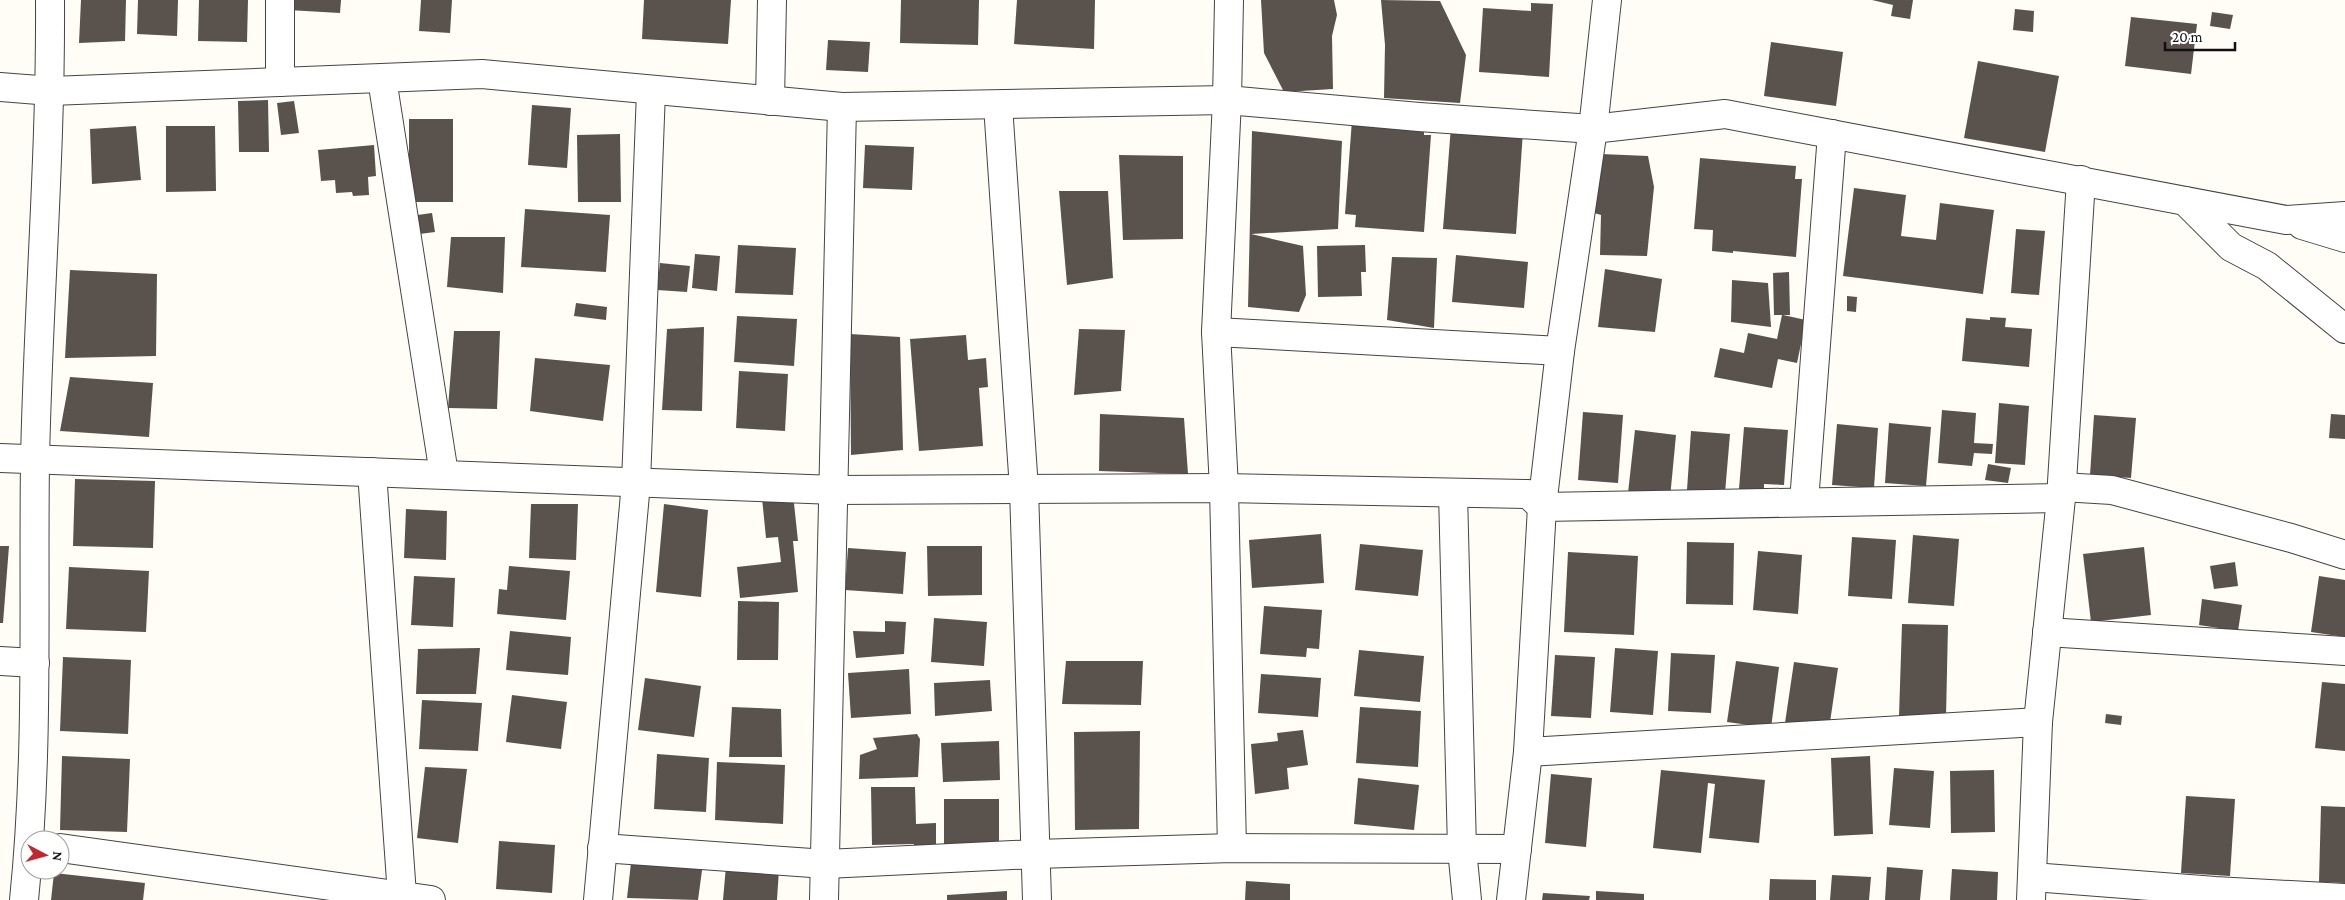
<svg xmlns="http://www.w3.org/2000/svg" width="2345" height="900" font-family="'Crimson Pro',serif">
  <rect width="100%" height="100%" fill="#fffdf5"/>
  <g fill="#5a524d">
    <path d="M81 0H126L125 41 79 43Z"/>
    <path d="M138 0H178L177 36 137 34Z"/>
    <path d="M199 0H248L247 42 198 41Z"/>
    <path d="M289 0H341L340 13 288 10Z"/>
    <path d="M421 0H452L450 33 419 31Z"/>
    <path d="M644 0H731L728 44 642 39Z"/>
    <path d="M901 0H979L978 45 900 43Z"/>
    <path d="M1017 0H1095L1094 49 1014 44Z"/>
    <path d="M1261 0H1334L1337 15 1332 36 1333 89 1284 92 1264 53Z"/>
    <path d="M1381 0 1440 1 1466 55 1460 103 1384 98 1385 45Z"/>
    <path d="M1872 0H1913L1910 19 1891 16 1893 5Z"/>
    <path d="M1531 3 1553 4 1549 77 1479 72 1483 8 1531 11Z"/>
    <path d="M2015 9 2034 11 2033 32 2013 30Z"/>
    <path d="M2212 12 2233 15 2230 29 2210 26Z"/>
    <path d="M2131 17 2197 24 2191 74 2125 66Z"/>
    <path d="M828 40 870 42 868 72 826 70Z"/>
    <path d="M1771 42 1843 52 1836 106 1764 96Z"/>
    <path d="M1978 61 2059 76 2045 152 1964 138Z"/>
    <path d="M268 100 269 152H239L238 101Z"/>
    <path d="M294 101 299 133 281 135 277 103Z"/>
    <path d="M532 105 571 108 567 168 528 165Z"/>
    <rect x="409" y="119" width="44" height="83"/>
    <path d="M1352 120 1424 125V135H1431L1424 232 1355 227 1356 215 1345 214Z"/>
    <path d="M136 126 141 180 92 184 90 129Z"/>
    <path d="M166 126H215L216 191 166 192Z"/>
    <path d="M1451 126 1523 131 1516 234 1443 229Z"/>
    <path d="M1252 131 1342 141 1338 229 1251 234 1303 246 1306 295 1299 312 1248 307Z"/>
    <path d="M620 134 621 202H578L577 135Z"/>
    <path d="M374 145 376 176 368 177 369 195 353 196 352 192 336 193 335 180 321 181 318 150Z"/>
    <path d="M865 145 914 147 912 190 863 188Z"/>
    <path d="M1601 154 1648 156 1654 187 1647 256 1600 255 1601 215 1594 213Z"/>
    <path d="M1119 155 1183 156V239L1123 240Z"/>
    <path d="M1700 158 1796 166 1795 179H1802L1796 257 1733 251V253L1712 251 1713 230 1694 229Z"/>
    <path d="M1854 188 1906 195 1901 236 1936 240 1940 203 1994 210 1983 294 1843 276Z"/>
    <path d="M1059 191H1108L1113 278 1067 285Z"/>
    <path d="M525 209 610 215 606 272 521 267Z"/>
    <path d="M432 213 435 232 412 235 410 216Z"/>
    <path d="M2016 229 2045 231 2039 295 2011 293Z"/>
    <path d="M451 237H505L503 293 447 287Z"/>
    <path d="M738 245 796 248 793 295 735 293Z"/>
    <path d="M1365 245 1366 272H1361L1362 296 1318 297 1317 246Z"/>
    <path d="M695 254 720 256 717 291 692 288Z"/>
    <path d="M1456 255 1528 262 1524 308 1452 302Z"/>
    <path d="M1392 257 1437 258 1434 328 1387 320Z"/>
    <path d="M660 263 690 266 687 292 657 290Z"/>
    <path d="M1605 269 1662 279 1655 332 1598 327Z"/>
    <path d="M70 270 157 274 156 356 65 358Z"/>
    <path d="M1789 272 1790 315H1783L1806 320 1797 363 1778 359 1772 388 1714 377 1720 348 1744 353 1748 333 1777 339 1782 315H1774L1773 273Z"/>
    <path d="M1732 280 1768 283 1771 327 1731 322Z"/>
    <path d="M1847 296 1857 297 1856 312 1847 311Z"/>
    <path d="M576 303 607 307 606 320 574 316Z"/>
    <path d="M737 316 797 319 794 366 734 362Z"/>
    <path d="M1990 317 2006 318 2005 327 2032 329 2029 367 1962 361 1966 318 1990 320Z"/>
    <path d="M704 327 702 411 662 410 667 329Z"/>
    <path d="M1079 329 1125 330 1121 391 1074 395Z"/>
    <path d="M454 331H500L497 409 448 408Z"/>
    <path d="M850 334 900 337 903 450 851 455Z"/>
    <path d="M966 335 968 360 986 358 988 387 979 388 983 446 919 451 910 339Z"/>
    <path d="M535 358 610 365 603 421 530 411Z"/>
    <path d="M739 371 788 374 785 431 736 428Z"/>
    <path d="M70 377 153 383 149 437 60 431Z"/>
    <path d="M1999 403 2029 406 2025 465 1995 463Z"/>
    <path d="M1942 410 1976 413 1974 443 1993 444 1992 454 1974 453 1972 466 1938 463Z"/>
    <path d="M1583 412 1623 415 1618 483 1578 480Z"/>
    <path d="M1100 414 1184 418 1188 474 1099 471Z"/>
    <path d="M2331 414 2345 415V439L2329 438Z"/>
    <path d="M2094 415 2136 418 2131 478 2090 475Z"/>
    <path d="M1889 423 1931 427 1926 486 1885 483Z"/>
    <path d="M1837 424 1878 428 1874 488 1832 485Z"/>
    <path d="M1744 427 1788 430 1784 485 1764 484V491L1739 489Z"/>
    <path d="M1635 430 1676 435 1670 498 1628 493Z"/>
    <path d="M1691 431 1730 434 1725 493 1687 490Z"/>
    <path d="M1988 464 2011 468 2008 483 1985 480Z"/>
    <path d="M75 479 155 481 153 548 73 546Z"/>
    <path d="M793 494 798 541H793L798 592 740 598 737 567 781 562 778 537 766 538 762 498Z"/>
    <path d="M531 504H578L576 560 529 558Z"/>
    <path d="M664 504 708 510 701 597 656 592Z"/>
    <path d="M406 509 447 511 446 560 404 558Z"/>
    <path d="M1321 534 1324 583 1252 588 1249 540Z"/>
    <path d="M1913 535 1959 539 1954 606 1908 603Z"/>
    <path d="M1852 537 1896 540 1892 599 1848 596Z"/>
    <path d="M1687 542 1734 543 1733 605 1686 604Z"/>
    <path d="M1360 544 1423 550 1418 596 1355 590Z"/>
    <path d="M0 546H9L3 623H0Z"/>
    <path d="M927 546H982V595L928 596Z"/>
    <path d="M2144 547 2151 615 2091 622 2083 554Z"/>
    <path d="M848 548 906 552 903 594 845 590Z"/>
    <path d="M1758 551 1802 555 1798 614 1753 610Z"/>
    <path d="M1568 552 1638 556 1634 635 1564 632Z"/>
    <path d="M2235 562 2238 586 2214 589 2210 566Z"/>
    <path d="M509 566 570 571 566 620 497 614 499 589 507 590Z"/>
    <path d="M69 567 149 571 146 632 66 629Z"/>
    <path d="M414 576 455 578 453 627 411 625Z"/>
    <path d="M2319 576 2345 580V637L2311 632Z"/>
    <path d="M2202 599 2242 605 2238 631 2199 625Z"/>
    <path d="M738 601 779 602 778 660H737Z"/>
    <path d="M1264 606 1322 610 1319 649 1307 648 1306 657 1260 654Z"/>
    <path d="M934 618 987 622 984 666 931 662Z"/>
    <path d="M885 621 906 622 904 654 856 658 853 631 885 632Z"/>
    <path d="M1902 624 1948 625 1946 717 1899 716Z"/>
    <path d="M510 631 571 637 568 675 506 670Z"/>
    <path d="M480 648 476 694H416L418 649Z"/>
    <path d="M1615 648 1658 651 1653 715 1610 712Z"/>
    <path d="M1359 650 1424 656 1420 702 1354 696Z"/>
    <path d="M1671 653 1715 655 1711 713 1668 711Z"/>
    <path d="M1555 655 1595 657 1591 718 1551 716Z"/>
    <path d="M63 657 131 660 128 734 60 731Z"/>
    <path d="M1066 661H1143L1141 705 1062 704Z"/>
    <path d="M1736 661 1779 667 1771 728 1727 722Z"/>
    <path d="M1794 662 1838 668 1829 729 1785 723Z"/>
    <path d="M909 669 911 714 851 718 848 673Z"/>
    <path d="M1261 674 1321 678 1318 717 1258 713Z"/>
    <path d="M645 678 701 686 694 737 638 730Z"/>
    <path d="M990 680 992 711 935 716 934 683Z"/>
    <path d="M2322 682 2345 684V751L2315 748Z"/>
    <path d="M512 695 567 702 561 749 506 742Z"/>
    <path d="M422 700 482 703 478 751 419 749Z"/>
    <path d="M732 707 781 709 782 757H729Z"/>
    <path d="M1360 707 1421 711 1418 767 1356 763Z"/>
    <path d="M2106 714 2122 716 2121 725 2105 723Z"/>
    <path d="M1303 730 1308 765 1287 768 1289 789 1255 794 1251 744 1278 741 1277 733Z"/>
    <path d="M1140 731 1139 829 1075 830 1074 732Z"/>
    <path d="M917 734 920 739 918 777 859 779 860 755 877 749 873 738Z"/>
    <path d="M999 741 1000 780 943 782 941 743Z"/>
    <path d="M657 754 709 758 706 812 654 809Z"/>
    <path d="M62 756 130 759 127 832 60 830Z"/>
    <path d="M1870 756 1873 834 1834 836 1831 758Z"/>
    <path d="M717 762 785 765 783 824 715 820Z"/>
    <path d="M425 767 467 769 458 843 417 838Z"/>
    <path d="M1894 768 1934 771 1930 828 1889 825Z"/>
    <path d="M1661 770 1765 780 1759 843 1709 838 1715 784 1708 783 1701 853 1653 848Z"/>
    <path d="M1994 770 1995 832 1951 833 1950 771Z"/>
    <path d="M1551 774 1592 778 1586 847 1545 843Z"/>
    <path d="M1358 778 1419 785 1414 830 1354 824Z"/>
    <path d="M871 787H915L916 824 936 823V855L914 856V844L872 845Z"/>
    <path d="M2186 796 2235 799 2230 876 2181 873Z"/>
    <rect x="944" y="799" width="55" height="49"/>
    <path d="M2321 806 2345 807V883L2319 882Z"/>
    <path d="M499 841 555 845 552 893 496 889Z"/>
    <path d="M632 854 703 863 698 900 627 898Z"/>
    <path d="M726 866 779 869 777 900H723Z"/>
    <path d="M1887 867 1923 870 1920 900H1885Z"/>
    <path d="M1952 869 1998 872 1997 900H1950Z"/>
    <path d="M54 873 145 883 143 900H51Z"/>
    <path d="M1832 875 1871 877 1869 900H1830Z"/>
    <path d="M1770 879 1816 880V900H1769Z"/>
    <path d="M1246 881 1290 884V900H1245Z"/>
    <path d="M1007 891V900H947V895Z"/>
    <path d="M1596 891 1644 894V900H1596Z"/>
    <path d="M1543 893 1590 896 1589 900H1542Z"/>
  </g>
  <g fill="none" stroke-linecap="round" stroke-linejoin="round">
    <defs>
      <g id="minor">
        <path d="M1229 0 1227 100 1216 332 1224 488 1232 848"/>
        <path d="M382 79 444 474"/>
        <path d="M280 82V0"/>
        <path d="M0 87 51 91 482 74 842 107 1227 100 1419 117 1593 129 1725 114 2286 220 2345 216"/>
        <path d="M770 101 772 0"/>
        <path d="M998 105 1024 489 1037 900"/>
        <path d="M2185 201 2231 247 2267 266 2345 329"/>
        <path d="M2302 225 2345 238"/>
        <path d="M1216 332 1560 351"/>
        <path d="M0 458 835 490 1224 488 1528 494 1542 507 2061 498"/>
        <path d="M372 472 402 895"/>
        <path d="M2062 487 2112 490 2291 538 2345 555"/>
        <path d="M1453 493 1462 849 1467 900"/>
        <path d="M1804 502 1832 134"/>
        <path d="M2047 632 2345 651"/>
        <path d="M0 661 35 663"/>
        <path d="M1528 752 2038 722"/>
        <path d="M60 848 431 900"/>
        <path d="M602 848 826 864 1036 854 1232 848 1517 849"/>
        <path d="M2032 877 2215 891 2345 898"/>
        <path d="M24 900C39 754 33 608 35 461 38 307 51 154 50 0"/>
        <path d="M598 900 636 483 651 91"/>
        <path d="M824 900 842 107"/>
        <path d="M1511 900 1528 752 1542 507 1560 351 1593 129 1607 0"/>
        <path d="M2031 900 2038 722 2061 498 2081 180"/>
      </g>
    </defs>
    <use href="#minor" stroke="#444" stroke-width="30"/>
    <use href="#minor" stroke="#fff" stroke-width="28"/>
  </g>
  <g transform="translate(45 855) rotate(96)"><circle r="24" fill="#ffffff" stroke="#a0a0a0"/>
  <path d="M0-4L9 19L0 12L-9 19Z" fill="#c4262e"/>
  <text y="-8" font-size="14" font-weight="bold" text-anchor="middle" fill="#111111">N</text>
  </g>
  <path d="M2165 42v8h70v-8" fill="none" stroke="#111111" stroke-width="2.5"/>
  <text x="2172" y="42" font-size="15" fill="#111111" stroke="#ffffff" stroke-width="4" paint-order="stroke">20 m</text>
</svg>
